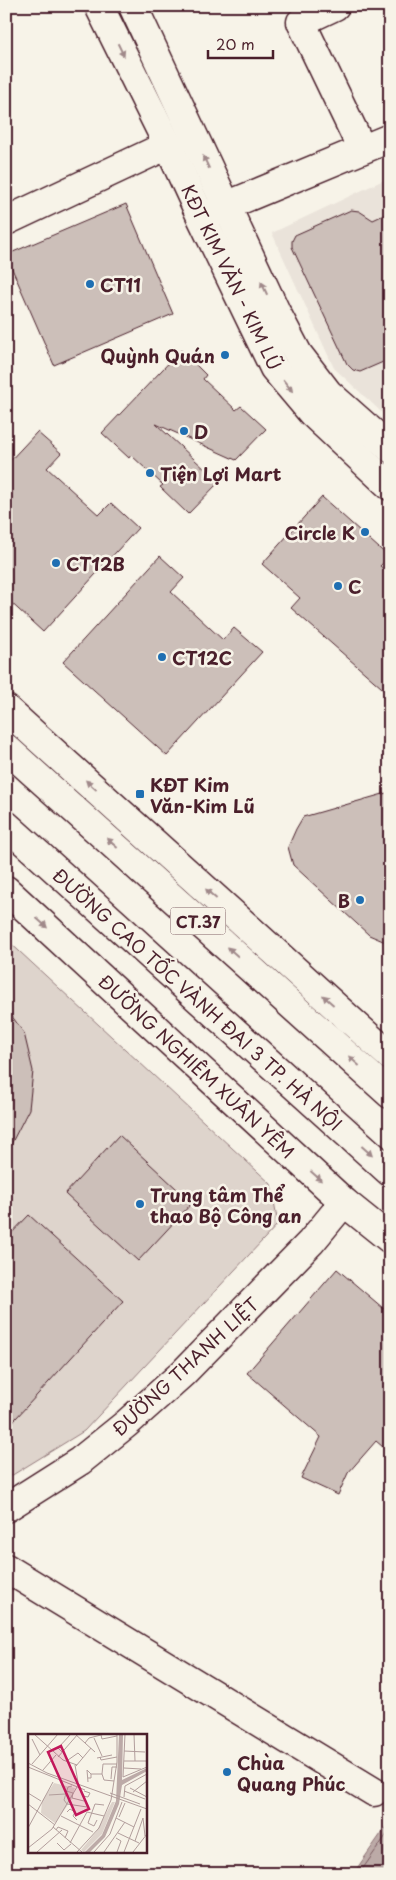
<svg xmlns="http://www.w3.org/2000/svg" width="396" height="1880" font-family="'Playpen Sans',sans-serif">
  <rect width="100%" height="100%" fill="#f7f3e8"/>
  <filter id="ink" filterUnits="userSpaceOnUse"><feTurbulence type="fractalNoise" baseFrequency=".02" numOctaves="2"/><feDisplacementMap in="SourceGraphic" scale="10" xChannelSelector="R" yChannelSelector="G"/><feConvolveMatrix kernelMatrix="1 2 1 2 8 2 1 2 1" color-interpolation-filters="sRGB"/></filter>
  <g filter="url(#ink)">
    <path fill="#eae3da" d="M390 177V420L334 368 272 233Z"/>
    <path fill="#ded4cc" stroke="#947a7c" d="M6 939 271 1184 278 1224 84 1431 6 1479Z"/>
    <path fill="#bcaaa7" stroke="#8e7275" d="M390 1821V1874H353Z"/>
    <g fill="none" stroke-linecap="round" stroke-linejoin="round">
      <path stroke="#78575d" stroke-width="1" d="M359 1874 390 1830"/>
    </g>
    <g fill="#ccbfb9" stroke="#4a1f2b">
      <path d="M126 204 173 314 54 365 6 255Z"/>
      <path d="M351 210 359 211 373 220 390 212V359L360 372 353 370 347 364 292 247V241L295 235Z"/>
      <path d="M181 350 206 375 203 379 236 410 241 406 266 429 236 460 156 424 219 482 188 514 160 487 163 485 131 455 129 458 102 433Z"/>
      <path d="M37 432 61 453 47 468 99 515 111 503 138 528 43 632 6 598V465Z"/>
      <path d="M322 497 389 557 380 566 390 574V695L291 608 300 598 262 564Z"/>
      <path d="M160 556 184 578 171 592 223 640 234 628 262 652 167 756 63 662Z"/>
      <path d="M390 792V944L369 935 293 865 288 847 296 829 303 817Z"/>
      <path d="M6 1008 24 1033 33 1071 29 1109 6 1154Z"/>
      <path d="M119 1135 192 1203 138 1261 65 1194Z"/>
      <path d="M29 1215 123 1301 6 1429V1239Z"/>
      <path d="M337 1269 390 1314V1453L376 1441 348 1473 338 1495 301 1478 321 1437 247 1373Z"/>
    </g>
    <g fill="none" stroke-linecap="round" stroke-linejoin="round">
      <defs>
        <g id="minor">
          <path d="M99 6 168 145 202 219 274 368 312 413 390 486"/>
          <path d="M133 6 276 312 298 354 328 393 390 448"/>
          <path d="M335 6 301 22 362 149"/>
          <path d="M210 215 226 206 390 138"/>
          <path d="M6 221 168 145"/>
          <path d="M6 1508 80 1461 126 1424 183 1373 311 1242 344 1202"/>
          <path d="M6 1568 374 1792"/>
        </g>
        <g id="major">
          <path d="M6 709 390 1056"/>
          <path d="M6 890 344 1202 390 1239"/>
        </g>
        <g id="highway">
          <path d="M6 748 390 1094"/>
          <path d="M6 825 390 1172"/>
        </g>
      </defs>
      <use href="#minor" stroke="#4a1f2b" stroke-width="31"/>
      <use href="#major" stroke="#4a1f2b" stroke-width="31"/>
      <use href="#highway" stroke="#4a1f2b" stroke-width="31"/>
      <use href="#minor" stroke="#f7f3e8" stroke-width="28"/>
      <use href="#major" stroke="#f7f3e8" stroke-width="28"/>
      <use href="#highway" stroke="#f7f3e8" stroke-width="28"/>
    </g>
    <defs><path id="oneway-solid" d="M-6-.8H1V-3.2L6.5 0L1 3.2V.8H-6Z" transform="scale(1.25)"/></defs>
    <g fill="#a0898a">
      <use href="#oneway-solid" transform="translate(121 50) rotate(64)"/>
      <use href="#oneway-solid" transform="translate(206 162) rotate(-115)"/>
      <use href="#oneway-solid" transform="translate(264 288) rotate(-115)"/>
      <use href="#oneway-solid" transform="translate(288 386) rotate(51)"/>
      <use href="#oneway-solid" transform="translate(91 785) rotate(-138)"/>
      <use href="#oneway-solid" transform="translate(112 843) rotate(-138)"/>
      <use href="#oneway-solid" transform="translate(211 894) rotate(-138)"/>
      <use href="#oneway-solid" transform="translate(42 923) rotate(42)"/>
      <use href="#oneway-solid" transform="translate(233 952) rotate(-138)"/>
      <use href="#oneway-solid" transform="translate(328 1000) rotate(-138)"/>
      <use href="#oneway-solid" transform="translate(354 1061) rotate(-138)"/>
      <use href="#oneway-solid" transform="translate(367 1151) rotate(42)"/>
      <use href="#oneway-solid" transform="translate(316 1176) rotate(42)"/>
    </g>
  </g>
  <g fill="#1f6fb2" stroke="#f7f3e8" stroke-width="2">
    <circle cx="90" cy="284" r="5"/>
    <circle cx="225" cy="355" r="5"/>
    <circle cx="184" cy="431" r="5"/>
    <circle cx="150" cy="473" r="5"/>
    <circle cx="365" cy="532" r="5"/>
    <circle cx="56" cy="563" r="5"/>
    <circle cx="338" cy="586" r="5"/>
    <circle cx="162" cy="657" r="5"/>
    <rect x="135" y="789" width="10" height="10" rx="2.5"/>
    <circle cx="360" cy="900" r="5"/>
    <circle cx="140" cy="1204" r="5"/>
    <circle cx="227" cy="1772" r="5"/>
  </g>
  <g text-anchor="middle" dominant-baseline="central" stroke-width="5" stroke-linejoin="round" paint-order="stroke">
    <rect fill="#f7f3e8" stroke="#7e5f64" stroke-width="1" x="170.5" y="907.5" width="55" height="27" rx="4"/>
    <g font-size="16" font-weight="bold" fill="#4a1f2b">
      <text x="198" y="921">CT.37</text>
    </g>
    <g font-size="18" fill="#4a1f2b" stroke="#f7f3e8">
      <text transform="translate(232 277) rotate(64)">KĐT KIM VĂN - KIM LŨ</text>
      <text transform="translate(198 999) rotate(42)">ĐƯỜNG CAO TỐC VÀNH ĐAI 3 TP. HÀ NỘI</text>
      <text transform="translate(197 1066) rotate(43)">ĐƯỜNG NGHIÊM XUÂN YÊM</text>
      <text transform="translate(185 1366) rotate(-43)">ĐƯỜNG THANH LIỆT</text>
    </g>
    <g font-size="18" font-weight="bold" fill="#4a1f2b" stroke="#f7f3e8" text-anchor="start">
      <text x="100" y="284">CT11</text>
      <text x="215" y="355" text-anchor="end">Quỳnh Quán</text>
      <text x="194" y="431">D</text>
      <text x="160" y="473">Tiện Lợi Mart</text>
      <text x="355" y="532" text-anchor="end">Circle K</text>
      <text x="66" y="563">CT12B</text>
      <text x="348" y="586">C</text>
      <text x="172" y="657">CT12C</text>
      <text x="150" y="784">KĐT Kim<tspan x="150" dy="21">Văn-Kim Lũ</tspan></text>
      <text x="350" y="900" text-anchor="end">B</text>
      <text x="150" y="1194">Trung tâm Thể<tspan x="150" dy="21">thao Bộ Công an</tspan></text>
      <text x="237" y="1762">Chùa<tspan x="237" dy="21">Quang Phúc</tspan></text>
    </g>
  </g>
  <g transform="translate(28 1734)">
    <rect width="119" height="119" fill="#f7f3e8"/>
    <path d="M26 49 47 54 44 65 27 89 13 79 14 67ZM84 68H87L74 100 56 118 53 116 68 98Z" fill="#ded4cc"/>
    <path d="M91 0H95L94 46 119 34V37L94 51 91 70 77 103 62 118H57L74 101 88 67Z" fill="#bcaaa7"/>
    <path fill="none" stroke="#b29e9c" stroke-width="1" d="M6 0 35 26 49 31M47 0 67 18M97 0 95 43 119 33M106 0 107 27M73 1 74 5 89 2M66 4 74 22M4 5 12 21M57 9 61 4 77 0M96 17 117 18M34 18 30 14 43 0M30 23 50 0M72 23 73 26 89 23M69 24 84 21M40 26 50 19 55 24M96 27H118M0 29 19 39 119 75M4 30 30 0M47 31 50 48M48 32 63 14M0 33 57 56M96 34 113 35M15 36 28 21M74 40 75 30H89M60 44H63V40H74L76 46 86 47M83 45 84 33H89M60 48 59 36 63 40M102 54 119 63M38 57 45 59 44 64 56 67M96 57 117 65M105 58 119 47M0 59 13 67M82 59 112 70M21 61 37 60M55 62 60 63 62 59 56 57M96 63 97 52 119 40M0 70 27 91M39 70 59 73M39 70 36 66 40 53 44 52M39 78 42 75 47 78 45 82 49 86M33 82 65 98M91 83 97 69M88 84 106 93M115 84 117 102M69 86 66 92 60 89 67 70 76 71M25 93 54 118M0 94 25 48M28 96 30 93 40 97 37 104M90 99 111 109M88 104 93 107 89 118M107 107 115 84M29 109 36 116 43 110M42 109 59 78 76 82M0 114 24 95 49 53M9 118 34 96M49 118 71 94 83 66 89 28V0M66 118 82 100 94 68M76 118 97 88M96 118 113 75M105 118 119 100"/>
    <path fill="#c2185b" fill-opacity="0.15" stroke="#c2185b" stroke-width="2.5" d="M33 12 61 75 48 81 20 18Z"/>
    <rect width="119" height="119" fill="none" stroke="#4a1f2b" stroke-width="2.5"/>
  </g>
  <rect width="396" height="1880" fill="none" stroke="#f7f3e8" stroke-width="25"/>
  <rect x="12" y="12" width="371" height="1855" fill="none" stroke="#4a1f2b" stroke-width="2" filter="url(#ink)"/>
  <path d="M208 50v8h65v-8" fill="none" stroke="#4a1f2b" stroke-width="2.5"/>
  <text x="216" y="50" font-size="15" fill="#4a1f2b" stroke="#f7f3e8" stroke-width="4" paint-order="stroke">20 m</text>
</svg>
